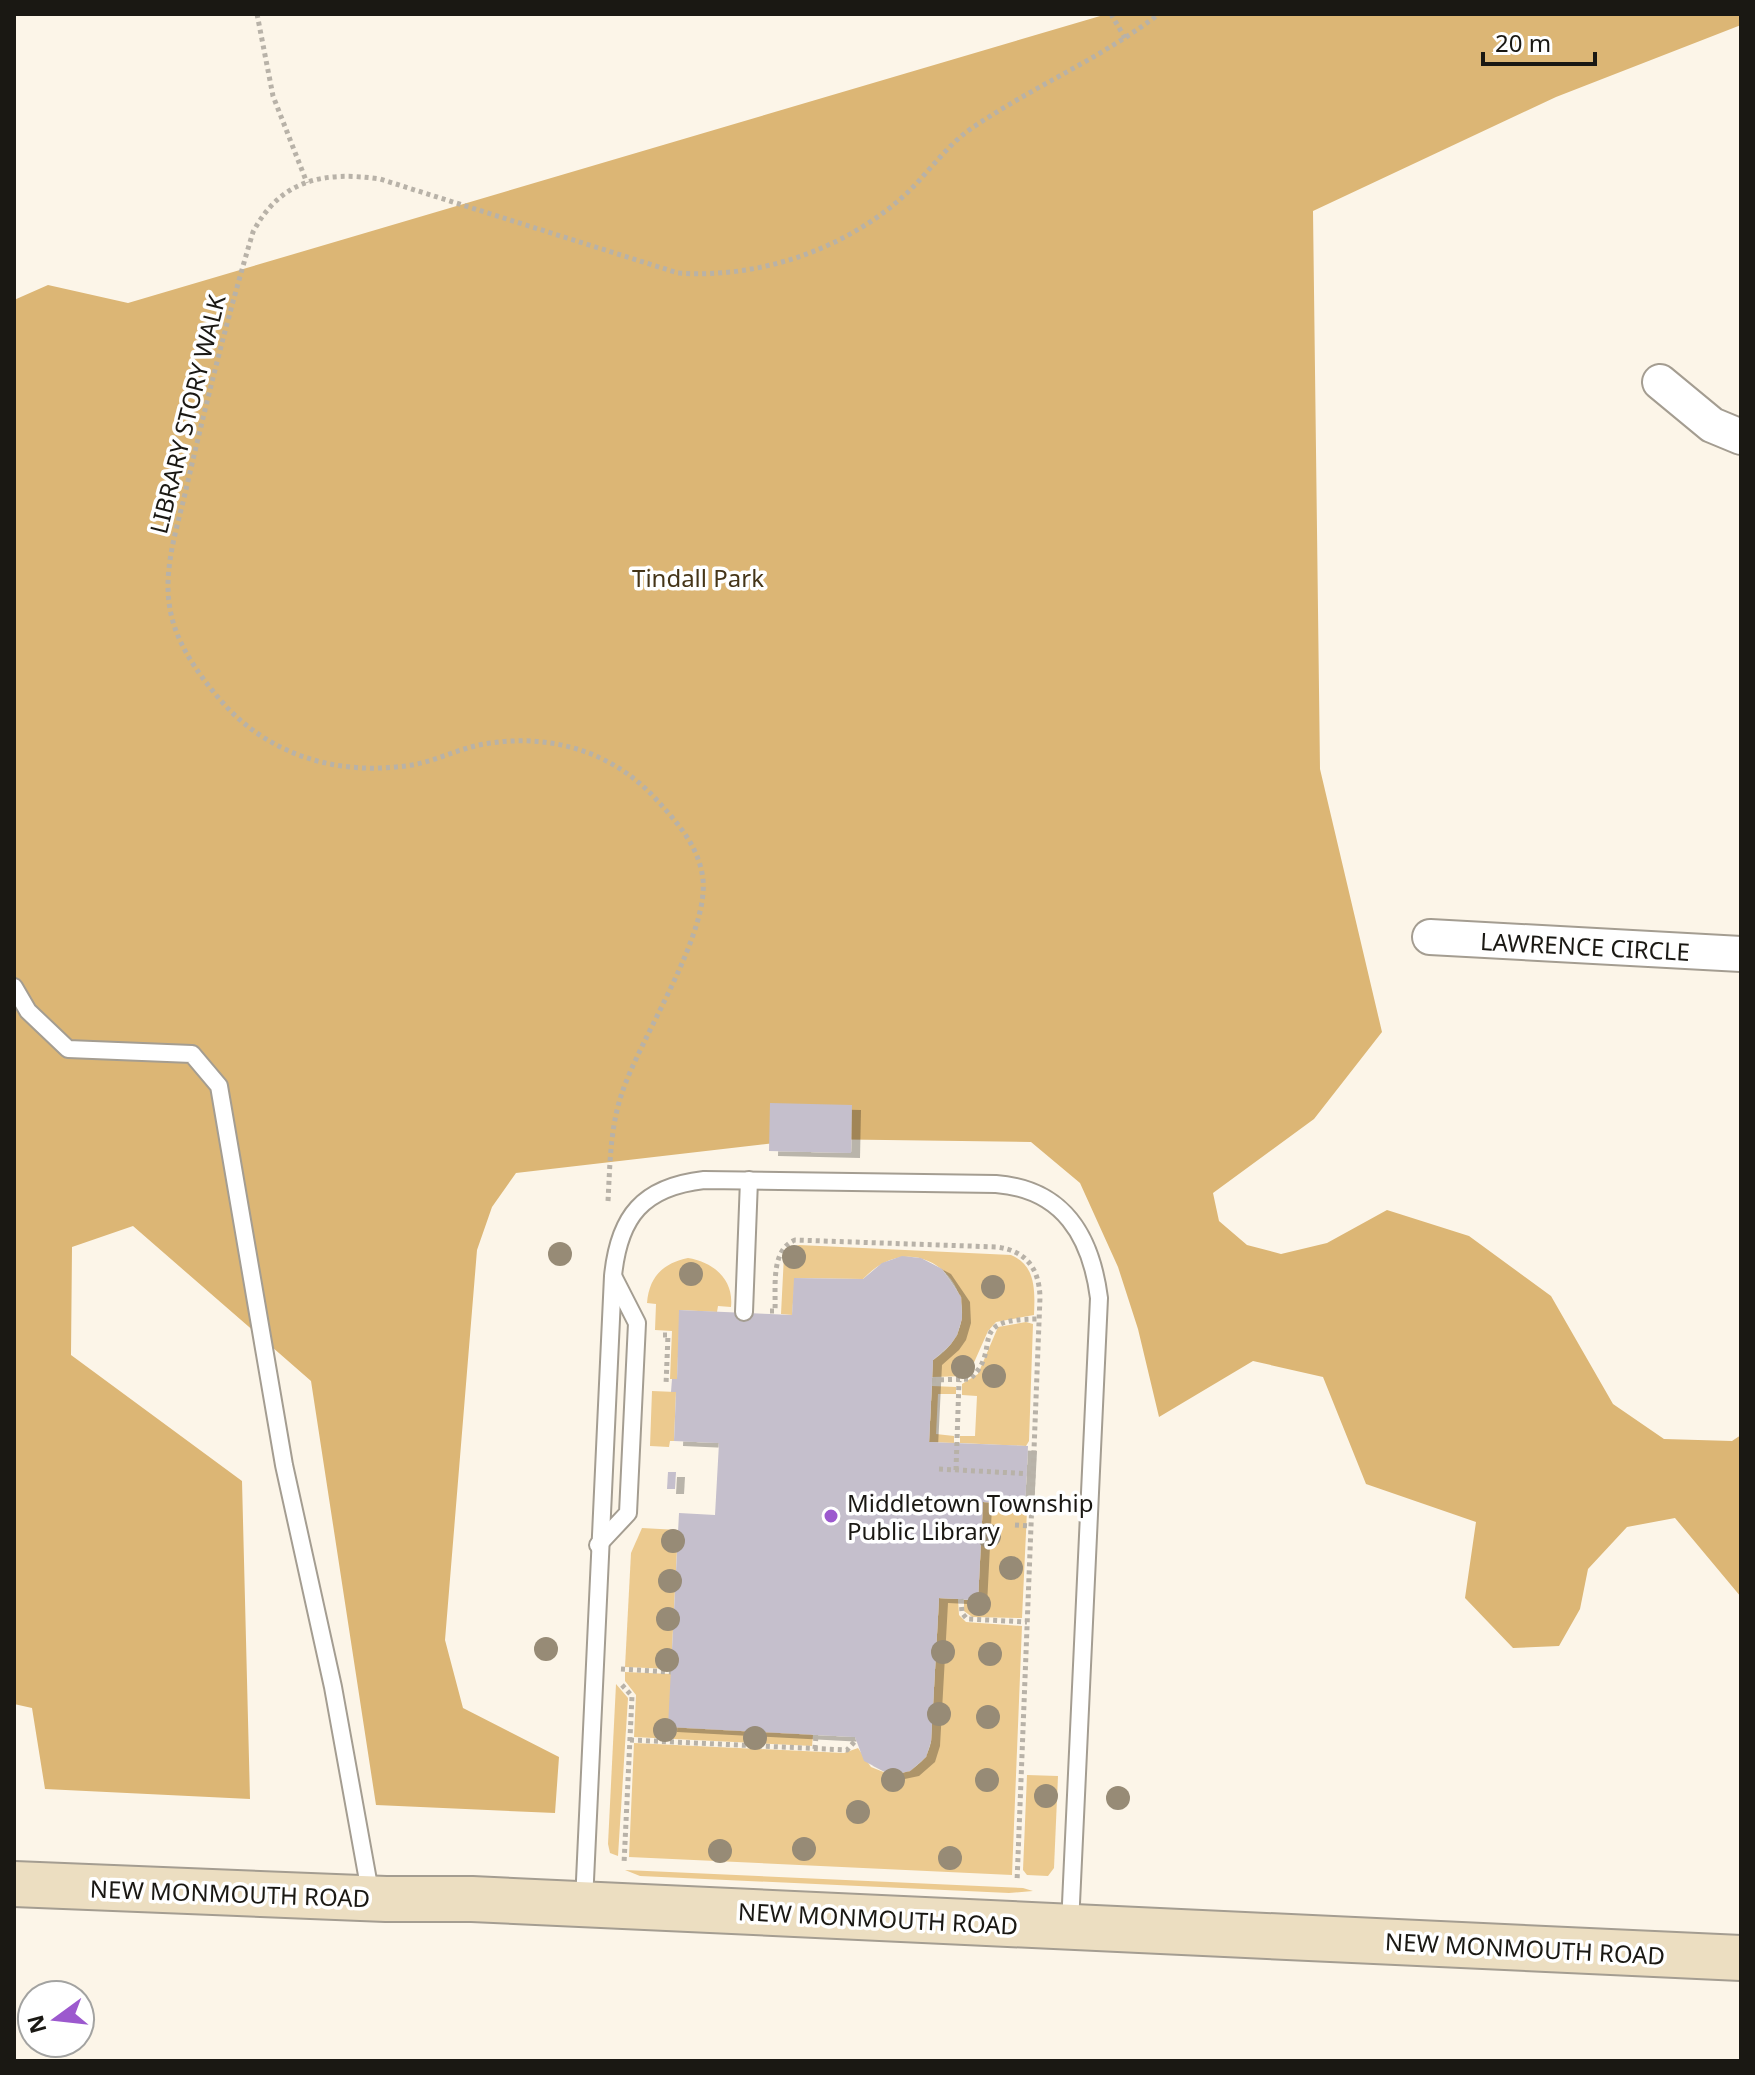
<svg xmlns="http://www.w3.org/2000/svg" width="1755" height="2075" font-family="'Noto Sans',sans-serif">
  <defs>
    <filter id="shadow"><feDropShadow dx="9" dy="5" stdDeviation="0" flood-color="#0004"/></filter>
  </defs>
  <rect width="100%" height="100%" fill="#fcf5e8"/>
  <g fill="#ecca8f">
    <path d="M799 1245 1011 1255C1036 1265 1035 1291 1034 1315L996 1322 988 1331 968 1376 932 1377 933 1360C1006 1313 926 1212 863 1279L795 1278 792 1315 781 1314 784 1255 789 1248Z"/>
    <path d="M688 1258C713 1262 734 1279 731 1307L718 1306 717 1312 680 1310 677 1379H670L672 1331 655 1330 656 1304 647 1303C649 1277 663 1263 688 1258Z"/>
    <path d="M1026 1322 1033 1324 1029 1441 1026 1446 960 1443V1436H975L977 1396 962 1395V1384L978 1374 998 1327Z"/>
    <path d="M932 1386 956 1387V1394H938L936 1434 954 1436V1443L929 1442Z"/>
    <path d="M652 1391 676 1392 674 1441H670L669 1447 650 1446Z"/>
    <path d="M983 1502 1023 1504V1510L1027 1511 1022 1618 972 1617 964 1611V1600H978Z"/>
    <path d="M642 1528 678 1530 671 1669 625 1667 631 1553Z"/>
    <path d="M939 1598 958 1599 959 1615 966 1622 1022 1626 1012 1875 629 1857 634 1743 844 1753 858 1748 871 1767 891 1775C912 1773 927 1762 931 1742Z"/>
    <path d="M625 1672 671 1674 813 1735 812 1746 634 1737 636 1695 625 1681Z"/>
    <path d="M616 1684 628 1698 618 1856 610 1853 608 1844Z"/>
    <path d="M1027 1775 1058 1776 1054 1868 1048 1876 1027 1875 1023 1870Z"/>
    <path d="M625 1870 1023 1888 1033 1891 1009 1893 640 1876Z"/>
  </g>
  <path fill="#dcb675" d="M1107 14H1741V25L1556 97 1313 211 1320 769 1382 1032 1314 1119 1213 1193 1219 1221 1247 1245 1281 1254 1327 1243 1387 1210 1469 1236 1551 1296 1613 1404 1664 1439 1732 1441 1741 1435V1597L1675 1518 1627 1527 1588 1569 1580 1609 1559 1646 1513 1648 1465 1598 1476 1522 1366 1484 1323 1377 1253 1361 1159 1417 1138 1329 1118 1267 1080 1183 1031 1142 810 1139 516 1173 492 1207 477 1250 445 1640 463 1708 559 1757 555 1813 376 1805 311 1381 133 1226 72 1247 71 1355 242 1481 250 1799 45 1789 32 1708 14 1704V300L48 285 128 303Z"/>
  <g fill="#c5bfcc" filter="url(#shadow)">
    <path d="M770 1103 852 1105 851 1153 769 1151Z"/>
    <path d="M902 1256 921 1258 942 1269 961 1297 962 1318 957 1335 950 1345 933 1360 929 1442 1028 1446 1025 1504 983 1502 978 1600 939 1598 931 1741 926 1757 910 1771 891 1775 864 1761 855 1737 668 1727 679 1513 715 1515 719 1443 674 1441 676 1392H671L672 1379H677L679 1310 792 1315 794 1278 863 1279 882 1263Z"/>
    <path d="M668 1472H676L675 1489H667Z"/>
  </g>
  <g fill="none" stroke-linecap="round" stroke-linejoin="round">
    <defs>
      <g id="lane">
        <path d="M14 987 28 1011 68 1049 192 1054 219 1086 284 1465 333 1687 371 1897"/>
        <path d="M744 1312 749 1180"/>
        <path d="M598 1545 628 1513 637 1323 614 1278"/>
        <path d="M584 1902 613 1276C619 1216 643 1187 704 1180L996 1184C1063 1189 1091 1236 1099 1298L1070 1925"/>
      </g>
      <g id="street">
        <path d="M1660 382 1712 425 1741 437"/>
        <path d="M1430 937 1741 954"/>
      </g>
      <path id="secondary" d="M14 1884 386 1899H472L1741 1958"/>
    </defs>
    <use href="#lane" stroke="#a49d91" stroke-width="20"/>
    <use href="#street" stroke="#a49d91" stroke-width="38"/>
    <use href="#secondary" stroke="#a49d91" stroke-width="48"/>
    <g stroke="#b8b2a8" stroke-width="5" stroke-dasharray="4 4" stroke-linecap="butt">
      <path d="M257 14 273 96 307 183"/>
      <path d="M1111 14 1125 38"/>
      <path d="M608 1201C610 1165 610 1130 621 1096 639 1038 714 929 702 873 696 842 674 819 654 797 609 749 544 732 479 745 456 750 435 761 412 765 337 777 265 755 216 695 194 668 173 638 169 602 164 563 179 522 187 485 207 400 228 315 253 232 281 179 324 171 380 179L678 273C759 279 847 249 907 193 929 172 947 145 972 128 1032 87 1100 59 1159 14"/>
      <path d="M770 1311H775C776 1288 770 1250 795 1240L997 1247C1026 1251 1039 1268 1040 1297L1017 1882"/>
      <path d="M663 1335H668L666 1385"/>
      <path d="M932 1380 970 1379C1005 1347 962 1319 1039 1319"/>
      <path d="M939 1469 1033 1474"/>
      <path d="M956 1470 959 1381"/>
      <path d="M1015 1525 1031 1526"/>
      <path d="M961 1599 962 1613 967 1619 1027 1622"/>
      <path d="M621 1669 671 1672"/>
      <path d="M622 1685 632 1696 624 1864"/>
      <path d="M630 1740 847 1750 856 1740"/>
      <path d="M815 1749 816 1735"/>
    </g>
    <use href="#lane" stroke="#fff" stroke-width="16"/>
    <use href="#street" stroke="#fff" stroke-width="34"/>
    <use href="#secondary" stroke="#ecdec1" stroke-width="44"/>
  </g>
  <g fill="#978b76">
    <circle cx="560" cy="1254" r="12"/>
    <circle cx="794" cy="1257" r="12"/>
    <circle cx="691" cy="1274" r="12"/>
    <circle cx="993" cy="1287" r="12"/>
    <circle cx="963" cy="1367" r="12"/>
    <circle cx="994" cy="1376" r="12"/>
    <circle cx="989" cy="1536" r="12"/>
    <circle cx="673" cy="1541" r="12"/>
    <circle cx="1011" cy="1568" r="12"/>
    <circle cx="670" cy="1581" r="12"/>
    <circle cx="979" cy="1604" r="12"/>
    <circle cx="668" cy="1619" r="12"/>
    <circle cx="546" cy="1649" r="12"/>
    <circle cx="943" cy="1652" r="12"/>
    <circle cx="990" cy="1654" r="12"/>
    <circle cx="667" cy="1660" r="12"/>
    <circle cx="939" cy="1714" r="12"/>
    <circle cx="988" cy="1717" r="12"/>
    <circle cx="665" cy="1730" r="12"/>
    <circle cx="755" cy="1738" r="12"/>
    <circle cx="893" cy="1780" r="12"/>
    <circle cx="987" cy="1780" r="12"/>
    <circle cx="1046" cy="1796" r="12"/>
    <circle cx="1118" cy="1798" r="12"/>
    <circle cx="858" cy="1812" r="12"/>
    <circle cx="804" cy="1849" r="12"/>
    <circle cx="720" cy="1851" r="12"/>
    <circle cx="950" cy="1858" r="12"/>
  </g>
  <circle fill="#9c59ce" stroke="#fff" stroke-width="3" cx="831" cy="1516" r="8"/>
  <g text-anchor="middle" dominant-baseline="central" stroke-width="7" stroke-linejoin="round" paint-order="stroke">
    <g font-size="24" fill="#1a1813" stroke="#fff">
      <text transform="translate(187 414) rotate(-76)">LIBRARY STORY WALK</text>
      <text transform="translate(1585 946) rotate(3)">LAWRENCE CIRCLE</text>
      <text transform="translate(230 1893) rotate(2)">NEW MONMOUTH ROAD</text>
      <text transform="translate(878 1918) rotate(3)">NEW MONMOUTH ROAD</text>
      <text transform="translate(1525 1948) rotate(3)">NEW MONMOUTH ROAD</text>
    </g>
    <g font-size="24" fill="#453518" stroke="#fff">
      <text x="698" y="577">Tindall Park</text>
    </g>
    <g font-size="24" fill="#1a1813" stroke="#fff" text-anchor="start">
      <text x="847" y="1502">Middletown Township<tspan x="847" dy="28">Public Library</tspan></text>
    </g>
  </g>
  <rect width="1755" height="2075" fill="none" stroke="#1a1813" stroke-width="32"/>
  <g transform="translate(56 2019) rotate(255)"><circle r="38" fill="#ffffff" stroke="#a3a3a1" stroke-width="2"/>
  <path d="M0-6L14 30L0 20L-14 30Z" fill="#9c59ce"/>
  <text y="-12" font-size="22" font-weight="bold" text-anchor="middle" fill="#1a1813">N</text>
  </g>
  <path d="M1483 52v12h112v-12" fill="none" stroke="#1a1813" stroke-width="4"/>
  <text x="1495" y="52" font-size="24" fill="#1a1813" stroke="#ffffff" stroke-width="6" paint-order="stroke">20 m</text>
</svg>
